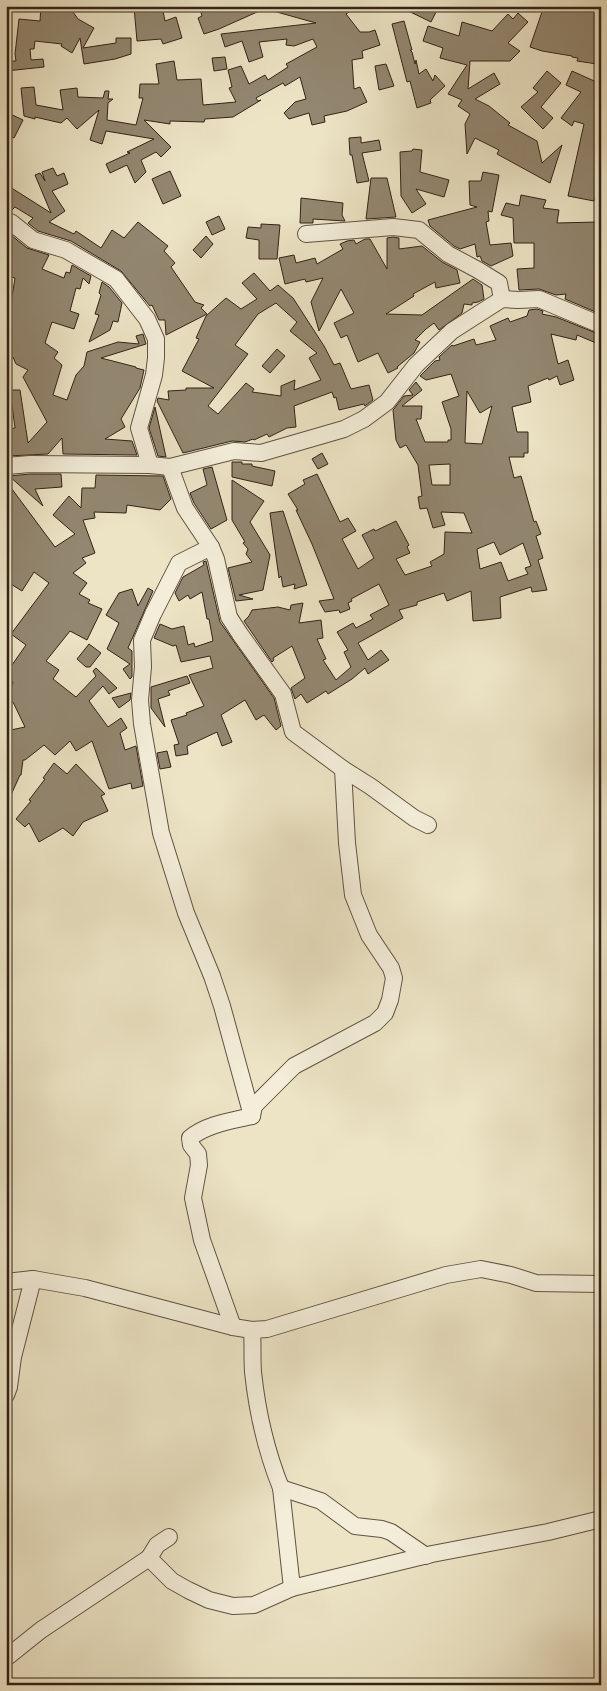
<svg xmlns="http://www.w3.org/2000/svg" width="607" height="1691" font-family="Cardo,serif">
  <rect width="100%" height="100%" fill="#ece4c5"/>
  <filter id="stains"><feTurbulence type="fractalNoise" baseFrequency=".004" numOctaves="4"/><feColorMatrix values="0 0 0 0 .2 0 0 0 0 .09 0 0 0 0 .02 0 0 0 .5 -.17"/></filter>
  <radialGradient id="worn" r=".72"><stop offset=".6" stop-color="#630" stop-opacity="0"/><stop offset="1" stop-color="#630" stop-opacity=".3"/></radialGradient>
  <g fill="#938771" stroke="#332316" fill-rule="evenodd">
    <path d="M41 6H72L73 12 78 19 94 28 83 48 116 43V38H131V54L115 59 84 64 80 38 72 53 61 46 62 44 35 41 34 49H30L31 60 43 59 44 67 6 71V61H16L15 54 19 19 40 21Z"/>
    <path d="M162 6 165 21 176 17 182 38 163 44 161 39 137 41 134 7Z"/>
    <path d="M199 6H358L346 14 360 32H369L375 30 380 45 362 51 363 58 352 60 354 89 360 87 367 102 347 111 324 116 325 122 312 125 309 113 289 119 284 113 295 102 306 99 300 77 285 86 283 83 256 98 258 101 261 100 233 117 205 119 204 122 170 121V124L144 120 171 147 161 157 156 152 141 160 146 172 135 183 127 165 110 173 106 164 130 153 127 152 154 139 106 131 102 144 90 140 99 110 77 129 67 118 61 123 35 117V119L24 116 21 88 34 87 36 105 63 110 60 90 77 88 78 97 103 98 105 91H109L108 99H113L108 103 107 120 136 125 143 98H139L140 84H159L156 64 174 61 177 80 201 79 203 105 236 102 229 88 232 87 228 70 241 66 249 84 265 75 268 80 288 67 286 64 317 47 313 39 294 46 286 45 287 39 259 42 263 57 249 62 242 41 225 47 221 34 316 23 266 9V8L219 29 204 34 198 18 202 16Z"/>
    <path d="M398 6H429L437 10 431 22Z"/>
    <path d="M544 6H601V34L597 64 577 61 578 58 572 57V56L542 51 530 47Z"/>
    <path d="M518 13 528 22 508 43 520 51 510 61H470L468 89 494 73 500 84 475 99 489 106 510 123 508 125 537 141 542 163 562 145 550 183 497 154 499 150 475 138 467 154 465 124 470 114 458 106 462 100 448 94 467 65 440 58 443 48 423 41 428 26 459 36 462 22 492 31 508 14 513 19Z"/>
    <path d="M404 21 412 50H410L412 52 415 64 416 60 419 74 426 69 433 81 435 75 445 86 430 100 431 103 417 108 410 81 407 82 392 24Z"/>
    <path d="M225 57 227 69 214 71 212 58Z"/>
    <path d="M386 64 394 86 379 90 375 66Z"/>
    <path d="M547 71 561 83 541 107 553 118 543 129 521 107 538 92 533 88Z"/>
    <path d="M572 71 601 84V187L598 186 594 201 568 196 584 124 574 121 572 126 561 118 581 92 566 85Z"/>
    <path d="M6 112 23 120 14 138 6 134Z"/>
    <path d="M361 137V143L379 140 381 150 362 153 369 181 357 183 352 155H350L349 138Z"/>
    <path d="M413 149 422 150 420 172 449 180 444 197 416 189 426 204 412 213 401 196 400 152 412 151Z"/>
    <path d="M53 168 57 176 64 173 68 184 52 191 65 211 49 222 74 234 76 231 101 248 112 230 124 238 138 222 168 246 164 251 175 263 171 267 195 302 204 305 201 308 207 314 166 335 165 320H159L152 305 150 306 121 271 71 241 38 231 28 223 33 218 15 207 11 211 6 210V192L10 187 51 213 35 175 40 173 45 181 42 172Z"/>
    <path d="M170 171 181 196 163 204 152 179Z"/>
    <path d="M483 172 499 175 492 212 488 211 489 221 486 222 490 245 511 243 513 256 491 266 482 261 480 256 477 257 475 244 460 249 454 246 430 226 428 220 477 207 470 205 469 181H481Z"/>
    <path d="M371 178H387L396 217 366 219Z"/>
    <path d="M521 195 546 200 543 208 559 210 557 223 597 222 598 238H601V272L597 301H600L598 313 565 299 566 294 556 295 539 289 519 290 517 269 534 268V243H514L513 218 501 215 506 203 519 206Z"/>
    <path d="M301 198 343 203 342 215 345 221 313 219V223H300Z"/>
    <path d="M219 216 225 229 212 235 206 222Z"/>
    <path d="M261 224 280 225 277 259H259V240L246 238 248 227 261 228Z"/>
    <path d="M6 231 27 248 49 255 42 269 64 278 66 272 70 273 72 265 91 276 89 284 83 278 80 289 76 288 70 311 79 314 74 329 52 322 45 343 58 352 54 358 62 365 53 395 67 400 76 375 84 366 87 352 118 342 139 344 136 336 143 334 146 344 101 358 136 367V368L144 370 140 388 121 419 125 427 105 439 132 441 137 455 63 454 62 438 48 454 7 456 6 443 9 442 7 429 15 428 10 390H20L28 443 47 422 23 377 28 370 16 364 13 357 6 359V302L11 303 15 278 6 276Z"/>
    <path d="M206 236 213 244 201 258 193 250Z"/>
    <path d="M393 237 399 238V249L422 246 442 262 457 270 460 283 436 288 435 282 413 294 414 296 386 314 422 315 473 279 482 285 484 299 478 302 472 303V305L464 304 462 313 439 330 434 323 426 329 415 340 420 342 414 353 397 367 398 368 388 373 378 353 358 362 347 335 341 338 334 323 354 313 341 289 319 331 311 302 323 278 306 282 305 279 285 284 279 258 294 255 296 263 315 258 317 264 343 249 340 244 347 241 354 240 356 244 365 239H370L387 269V238Z"/>
    <path d="M254 273 270 291 278 285 293 298 324 346 334 365 340 363 351 389 369 385 373 400 365 406 364 404 339 410 336 397 334 398 332 392 294 406 296 427 287 428 269 437 267 434 254 440 253 439 245 442 232 441 183 453 157 401 158 398 169 400 168 391 186 390V388H214L182 371 199 339 196 338 206 316 226 298 241 309 257 299 242 283ZM276 303 297 322 290 331 317 353 309 358 321 380 294 390 295 380 281 386V396L252 392 254 389 246 383 218 414 208 406 248 354 235 345 258 314Z"/>
    <path d="M102 282 109 287 122 303 118 322 113 321 110 330 89 342 99 315 95 314 101 295 99 293Z"/>
    <path d="M537 309 543 311 542 314 556 317 601 335V345L577 335 576 340 551 334 558 364 568 360 574 380 560 385 557 376 549 380 548 378 528 386 531 402 512 407 517 432H528V453H524V457H509L514 478 521 476 534 522 536 521 541 534 536 536 543 558 538 560 547 590 532 592 531 587 500 597 501 618 485 620 473 621 471 591 447 601 444 593 417 602V605L399 610 403 618 358 643 368 660 381 650 389 660 368 674 365 668 352 679 328 694 326 691 307 703 301 694 295 699 291 688 305 678 292 646 273 658 274 660 272 662 244 621 249 616 252 610 278 607 290 610 291 605 303 603 299 623 321 620 323 638 317 639 326 659 323 660 336 680 351 667 344 652 348 650 337 632 353 623 356 628 373 619 370 615 389 605 379 584 351 599 352 601 348 603 350 609 340 613 339 610 325 612 319 601 334 599 312 544 296 510H298L288 494 305 484 303 480 317 474 340 522 348 518 356 531 342 539 358 569 374 558 362 535 374 529 375 531 396 521 409 545 407 547 410 553 396 559 405 575 432 566 430 562 444 554 445 532 472 533 464 513 441 512 445 525 433 528 427 508 420 509 418 497 422 496 418 465 406 445 400 448 396 440 393 410 404 396 413 395 409 390 416 382 422 390 402 406H422L421 419H416L425 442H448V440H451V429L442 402 459 396 451 374 426 380 420 376 435 361 440 360 439 357 452 345 453 346 474 339 476 345 496 340 490 326 508 318 510 322 527 316 529 310ZM467 391 480 413 492 406 482 444 465 443ZM450 464V485H432L429 465ZM494 542 500 555 523 543 531 566 525 568 528 574 508 581 501 562 480 569 477 549Z"/>
    <path d="M277 349 285 356 270 373 262 366Z"/>
    <path d="M155 407 166 457 158 456 149 428Z"/>
    <path d="M322 453 328 464 318 469 312 459Z"/>
    <path d="M232 462H242V464H252V466L275 471 272 486 232 477Z"/>
    <path d="M212 467 227 520 211 529 194 503 190 493 207 485 203 469Z"/>
    <path d="M30 474H61L62 487 35 489 43 506 9 476Z"/>
    <path d="M96 475 163 476 171 499 160 510 127 505 126 513 94 512 95 518 83 520 95 553 82 558 86 563 73 573 87 583 79 594 90 600 88 603 102 609 87 640 70 631 46 661 59 670 53 679 76 697 96 676 93 671 96 668 117 688 109 694 103 686 89 701 108 727 121 718 127 728 120 733 125 750 136 746 143 786 132 789 131 783 109 789 92 741 76 751 70 741 55 755 44 745 25 760H23L21 775H20L6 806V769L9 751 6 731 25 727 13 702 8 701 13 682 6 680V663L12 665 26 645 11 634 49 583 34 572 22 591 6 581V481L55 547 75 534 53 515 69 496 81 508 82 488H95Z"/>
    <path d="M232 480 264 501 250 522 270 555 263 590 239 595 253 599 236 601 228 568 252 562 246 554 248 549 243 543 245 542 232 520Z"/>
    <path d="M283 511 307 585 294 589 295 584 283 587 281 576 279 578 270 513Z"/>
    <path d="M206 561 220 622 274 698 281 726 276 730 264 715 256 720 245 700 221 715 232 742 222 746 217 732 187 746 188 754 176 756 174 745 179 744 171 720 187 715 186 713 204 706 189 675 213 668 210 656 181 662 176 645 173 646 154 638 160 624 172 629 184 626 188 645 194 643 195 647 213 641 209 619H207L202 592 190 599 188 595 179 601 175 593 183 577 204 565 203 562Z"/>
    <path d="M148 588 153 591 128 648 132 651V677L130 679 123 669 130 664 107 649 119 623 106 615 119 593 132 589 138 606Z"/>
    <path d="M89 644 101 653 90 667H86L77 659Z"/>
    <path d="M187 676 190 683 168 691 170 695 158 699 165 727 151 708V687Z"/>
    <path d="M131 693 130 700 119 708 112 698Z"/>
    <path d="M167 751 171 767 160 769 157 753Z"/>
    <path d="M54 763 67 774 76 764 105 794 101 796 108 811 83 822 73 836 63 828 39 842 29 823 25 827 16 819 31 801 29 800 45 779 43 778Z"/>
  </g>
  <g fill="none" stroke-linecap="round" stroke-linejoin="round">
    <defs>
      <g id="minor">
        <path d="M6 220 12 223 33 240 66 250 116 279 147 319 156 339V358L154 375 139 428 150 465"/>
        <path d="M306 234 393 227 419 230 448 254 478 270 499 283 502 299"/>
        <path d="M6 466 30 464 150 465 170 467 234 451 261 453 344 429 364 419 387 402 416 365 452 331 502 299 518 300 539 299 601 325"/>
        <path d="M170 467 185 508 211 547 216 559 229 617 240 634 283 694 293 732 343 769 370 786 414 818 428 825"/>
        <path d="M211 547 179 563 153 614 142 640 143 667 140 700 142 724 161 833 186 913 212 976 222 1006 252 1116"/>
        <path d="M6 1282 33 1279 85 1288 233 1327 252 1330 267 1329 446 1275 481 1269 511 1275 536 1283 601 1284"/>
        <path d="M233 1327 202 1240 193 1198 199 1165 198 1154 191 1145 190 1138C207 1124 231 1121 252 1116L254 1106 294 1066 375 1023 385 1013 390 1000 394 978 391 968 369 935 353 895 347 843 343 769"/>
        <path d="M252 1330C253 1344 252 1358 253 1372 257 1410 267 1453 281 1488L292 1588"/>
        <path d="M6 1395 9 1387 13 1357 33 1279"/>
        <path d="M281 1488 321 1501 355 1526 382 1529 391 1532 426 1556"/>
        <path d="M149 1558 157 1545 169 1537"/>
        <path d="M6 1658 41 1630 149 1558 172 1581 188 1590 209 1600 233 1606 254 1605 292 1588 432 1554 548 1532 601 1519"/>
      </g>
    </defs>
    <use href="#minor" stroke="#615342" stroke-width="18"/>
    <use href="#minor" stroke="#f3edd9" stroke-width="16"/>
  </g>
  <rect width="607" height="1691" fill="none" stroke="#ece4c5" stroke-width="25"/>
  <rect x="8" y="8" width="592" height="1676" fill="none" stroke="#332316" stroke-width="2.5"/>
  <rect x="12" y="12" width="582" height="1666" fill="none" stroke="#332316"/>
  <rect width="100%" height="100%" filter="url(#stains)"/>
  <rect width="100%" height="100%" fill="url(#worn)"/>
</svg>
